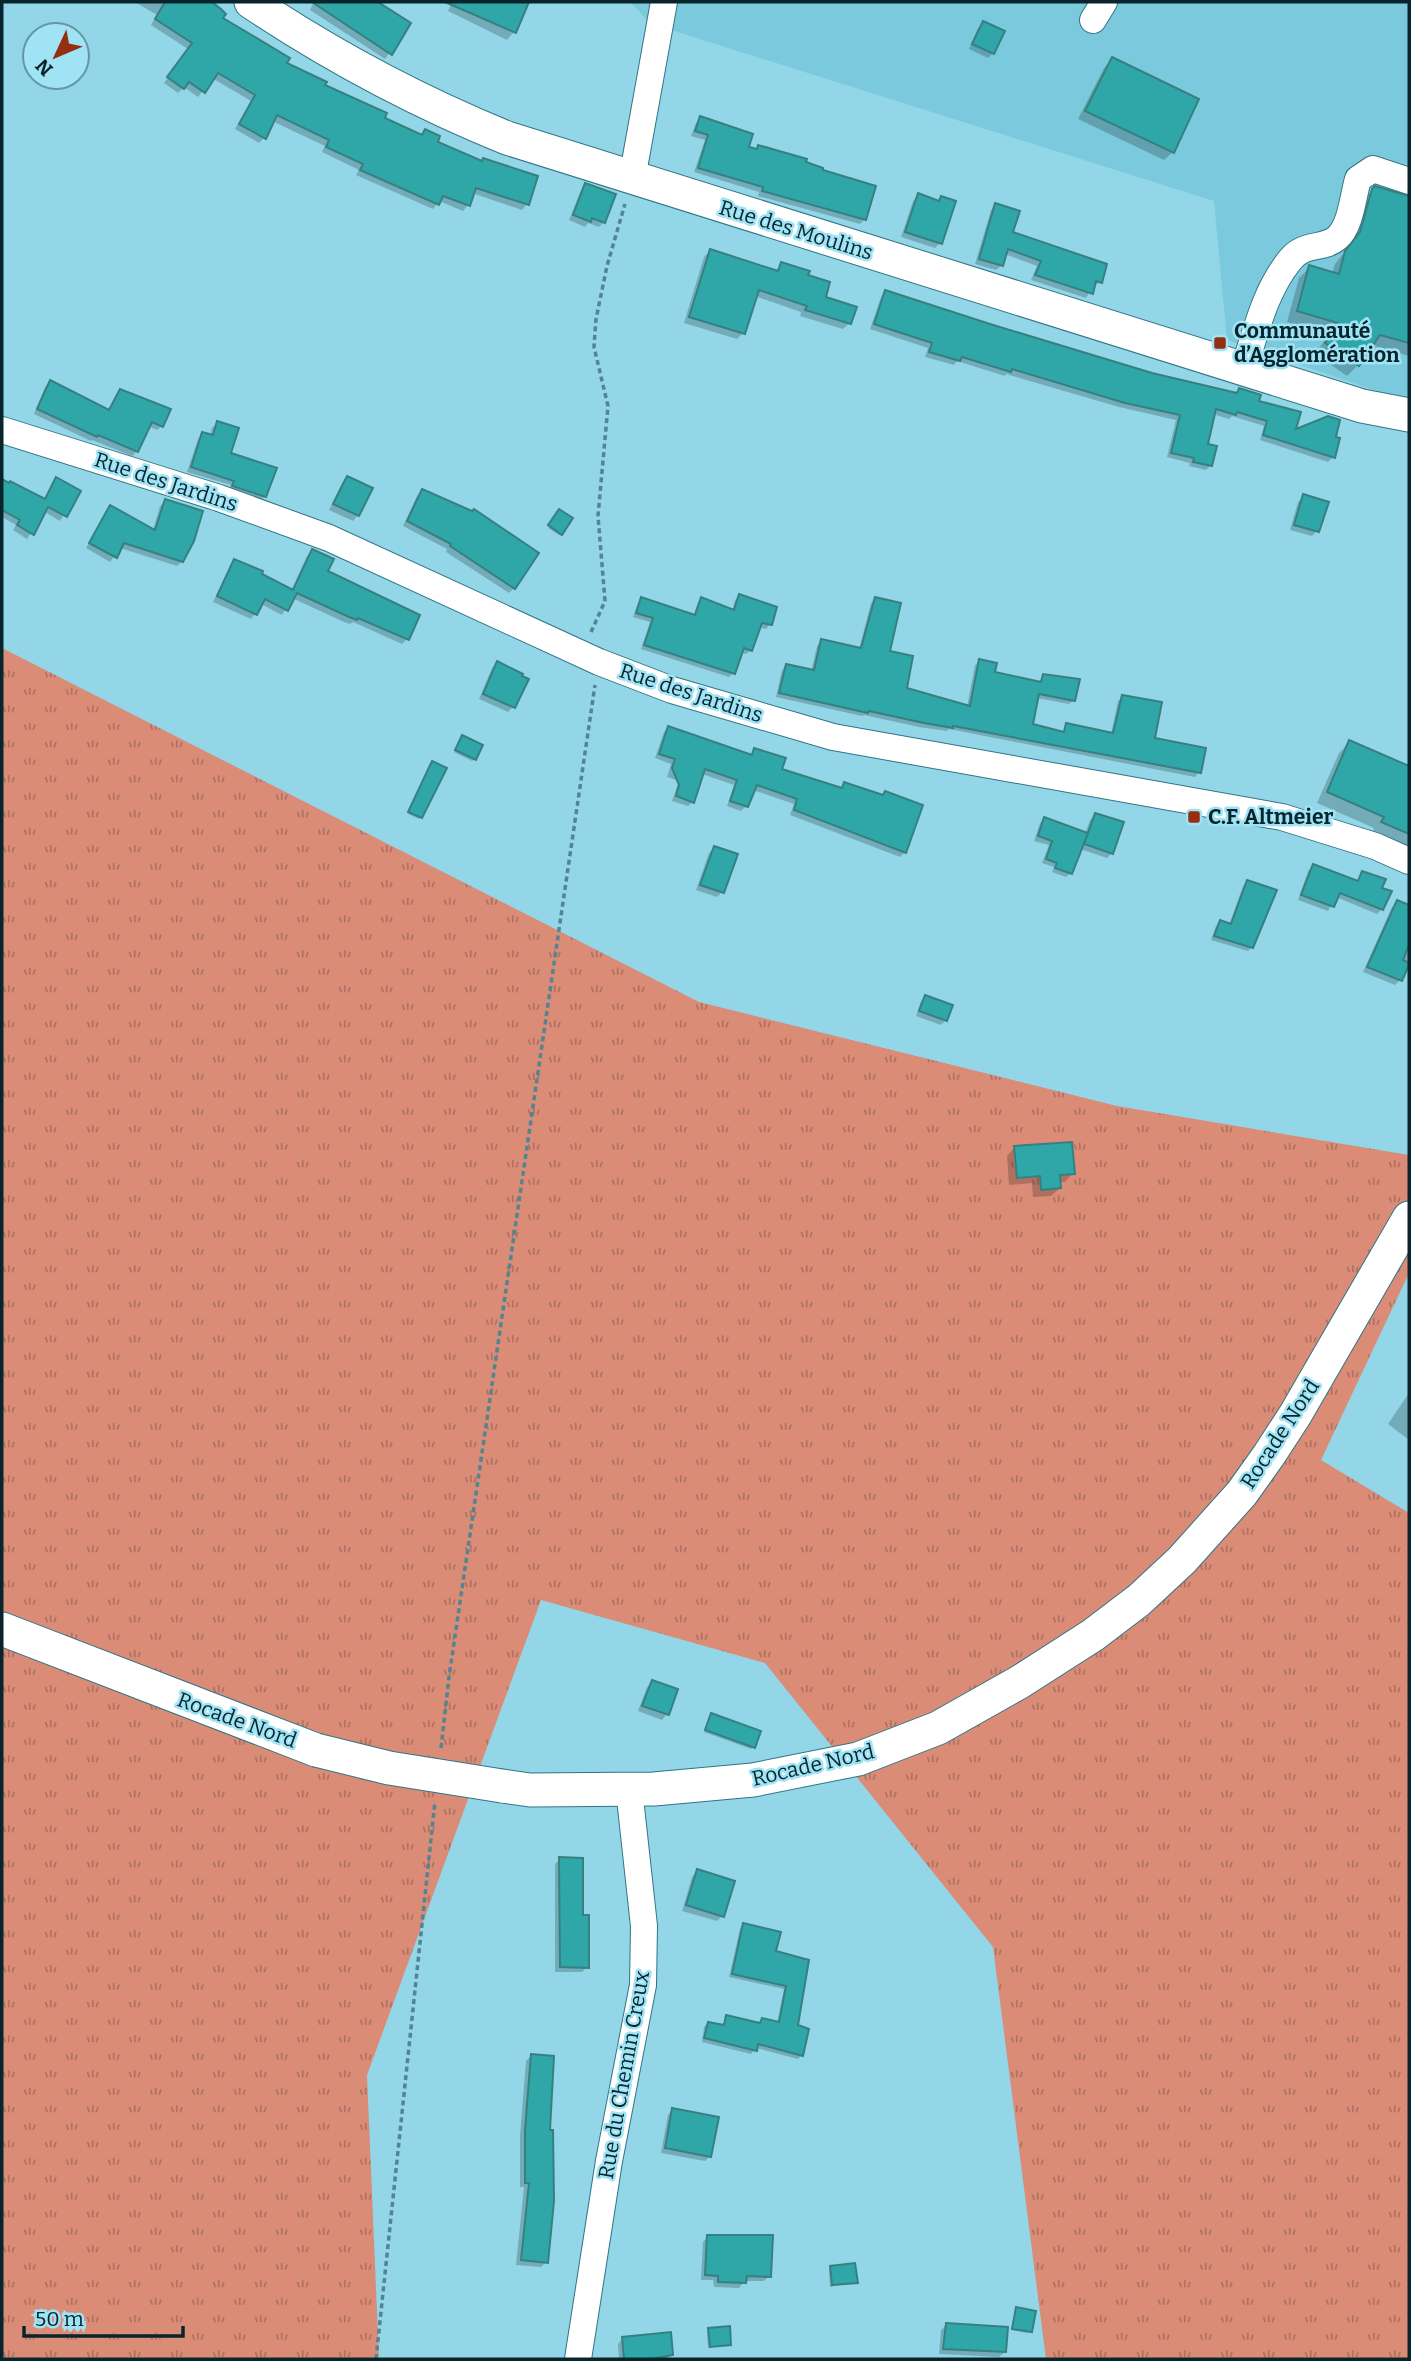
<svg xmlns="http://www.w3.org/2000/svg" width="1411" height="2361" font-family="Bitter,serif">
  <defs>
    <pattern id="grass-tufts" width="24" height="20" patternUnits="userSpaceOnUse" patternTransform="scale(1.75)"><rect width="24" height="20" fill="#da8c77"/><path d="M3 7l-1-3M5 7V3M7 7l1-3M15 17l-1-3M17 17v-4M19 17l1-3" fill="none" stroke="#af7262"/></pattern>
  </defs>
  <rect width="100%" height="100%" fill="#92d6e8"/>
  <path fill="#7bc9dc" d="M631 2H1409V402L1227 340 1214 201 649 23Z"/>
  <path fill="url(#grass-tufts)" d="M2 648 699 1002 1117 1106 1409 1155V1273L1321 1460 1409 1513V2359H1046L993 1947 765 1663 541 1600 367 2075 379 2359H2Z"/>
  <g fill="#0003">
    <path d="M135 2H208L215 5 221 18 284 64 382 119 420 136 425 131 435 143 481 163 536 177 527 204 522 210 472 193 468 205 463 211 439 201 433 209 356 175 359 170 322 152 325 146 272 121 264 138 259 143 235 129 251 101 212 78 198 97 184 87 178 93 164 83 188 49 151 25 157 15Z"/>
    <path d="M314 2H366L381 12 409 24 385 59 310 10Z"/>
    <path d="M452 2H527L514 32 507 40 448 11Z"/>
    <path d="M984 23 993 53 988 58 969 49 978 28Z"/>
    <path d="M1112 59 1173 152 1164 160 1078 119 1104 68Z"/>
    <path d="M701 118 747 148 755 150 759 147 804 163 865 219 860 224 758 196 759 192 694 172 705 140 691 136 696 123Z"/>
    <path d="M586 185 604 222 599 227 588 223 585 227 569 220 581 190Z"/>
    <path d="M1373 190 1409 197V356L1371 345 1358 365 1347 376 1315 354 1329 334 1287 322 1299 278 1310 267 1332 274 1335 264 1350 245 1361 202Z"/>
    <path d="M918 195 938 202 941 198 940 243 935 248 901 237 913 201Z"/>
    <path d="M996 205 1011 233 1101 282 1093 286 1086 298 1031 280 1037 266 1005 254 1002 265 996 270 975 264 991 210Z"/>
    <path d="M710 251 775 271 782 264 806 276 823 298 850 323 843 329 800 316 801 312 755 296 743 333 737 339 684 323 704 257Z"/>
    <path d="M886 292 1151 375 1235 394 1240 390 1293 432 1333 457 1328 462 1260 440 1264 426 1232 416 1229 419 1213 414 1206 445 1211 465 1206 470 1189 466 1190 463 1167 457 1176 420 1119 407 1006 374 1005 376 957 361 954 365 925 357 928 348 870 329 881 297Z"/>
    <path d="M50 382 107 411 120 391 162 426 157 430 148 426 137 451 132 456 92 440 91 441 34 414 45 387Z"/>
    <path d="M217 423 229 454 265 496 260 501 229 491 231 485 187 472 198 439 203 434 210 436 212 428Z"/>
    <path d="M2 478 43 501 56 479 78 492 60 521 45 512 27 539 13 530 16 525 2 517Z"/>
    <path d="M347 478 358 515 353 521 329 510 342 483Z"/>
    <path d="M422 491 514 588 509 593 446 552 447 549 403 526 417 496Z"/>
    <path d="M1304 496 1317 531 1312 536 1290 530 1298 502Z"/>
    <path d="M165 501 182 561 177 566 120 548 110 562 86 548 110 507 153 530 160 506Z"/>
    <path d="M557 513 561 533 559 535 548 528Z"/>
    <path d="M312 551 326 572 418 615 407 639 402 644 353 622 350 624 344 622 292 598 282 615 261 604 251 619 213 602 230 566 235 561 291 591 307 556Z"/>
    <path d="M739 596 770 624 766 629 758 627 751 650 746 654 740 652 733 673 729 677 641 649 650 622 633 617 638 603 642 599 693 616 698 603 702 599 732 611 735 600Z"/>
    <path d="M875 599 888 653 905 689 967 707 975 665 980 661 993 674 1039 684 1044 676 1074 700 1069 704 1037 698 1030 725 1061 734 1067 725 1111 734 1118 701 1123 697 1153 740 1199 772 1195 777 949 729 947 731 919 727 864 715 862 716 776 697 782 670 786 666 811 672 817 646 821 641 859 649 871 603Z"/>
    <path d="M497 663 526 680 513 707 508 712 479 699 492 668Z"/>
    <path d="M669 728 749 755 755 750 780 770 840 789 844 784 905 852 900 857 790 815 794 804 753 790 746 806 741 811 727 806 734 785 702 774 692 802 688 806 672 801 679 781 667 777 671 764 655 758 664 732Z"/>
    <path d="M460 739 475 759 472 761 454 752Z"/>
    <path d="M1350 742 1409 768V850L1372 833 1374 828 1317 803 1339 753Z"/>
    <path d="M430 765 421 817 419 819 408 814Z"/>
    <path d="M1095 815 1112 853 1107 858 1080 849 1071 873 1066 877 1052 872 1054 867 1042 863 1049 845 1034 841 1040 823 1044 819 1085 834 1090 820Z"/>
    <path d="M714 848 722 892 717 897 696 890 709 853Z"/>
    <path d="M1313 866 1356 883 1363 873 1380 889 1382 909 1377 914 1336 897 1328 911 1298 900 1308 871Z"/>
    <path d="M1247 882 1252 947 1248 951 1211 940 1216 926 1220 922 1229 925 1243 886Z"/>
    <path d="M1397 902 1409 907V961L1400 980 1395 985 1363 972 1392 907Z"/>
    <path d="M925 997 946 1020 941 1025 916 1016 921 1001Z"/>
    <path d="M1015 1147 1073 1173 1065 1182H1059L1060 1188 1051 1196 1033 1197 1032 1183 1009 1185 1007 1156Z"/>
    <path d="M1409 1393V1440L1388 1424Z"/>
    <path d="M652 1682 667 1714 662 1720 638 1711 647 1687Z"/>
    <path d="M710 1717 753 1747 751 1749 704 1732Z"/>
    <path d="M560 1859 587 1967 582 1972H555V1864Z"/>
    <path d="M698 1871 722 1916 717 1921 682 1911 692 1877Z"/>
    <path d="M744 1925 774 1952 807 1962 796 2026 802 2055 798 2059 756 2048 751 2054 702 2042 704 2027 708 2023 722 2026 727 2017 758 2025 762 2020 777 2023 784 1989 729 1977 740 1929Z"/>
    <path d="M531 2056 546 2262 541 2267 516 2265 524 2187H520V2136L526 2061Z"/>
    <path d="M672 2110 710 2156 705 2161 661 2153 668 2115Z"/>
    <path d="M708 2236 769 2276 764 2281H745L739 2288 714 2287 713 2280H701L703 2242Z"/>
    <path d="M831 2268 856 2282 830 2287 829 2270Z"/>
    <path d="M1016 2309 1030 2331 1028 2333 1011 2330Z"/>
    <path d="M946 2325 1005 2352 999 2357 939 2354 941 2330Z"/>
    <path d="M709 2330 730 2344 708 2348 707 2332Z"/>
    <path d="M623 2338 671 2355 667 2359H619L618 2344Z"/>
  </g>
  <g fill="#2fa7a8" stroke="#378080" stroke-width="2">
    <path d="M165 2H212L221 9 226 14 223 18 290 58 287 63 327 82 325 85 387 113 385 118 422 135 425 129 440 136 438 142 482 161 483 158 538 176 529 205 476 188 470 206 443 196 439 205 360 170 363 164 326 147 329 140 277 115 266 139 239 124 255 95 218 73 205 93 189 82 184 89 167 77 192 43 155 19Z"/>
    <path d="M312 2H378L411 23 392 55Z"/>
    <path d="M445 2H529L516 33Z"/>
    <path d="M983 21 1005 31 994 54 972 44Z"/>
    <path d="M1112 57 1199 99 1174 153 1085 111Z"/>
    <path d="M700 116 753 134 749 147 757 149 758 145 807 159 806 162 823 168V170L876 186 866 220 762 191 763 187 698 168 708 135 695 131Z"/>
    <path d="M585 183 616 194 605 223 592 218 591 222 573 215Z"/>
    <path d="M1375 186 1409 196V343L1380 335 1359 366 1325 343 1338 323 1297 311 1309 265 1339 274 1345 251 1360 232 1372 189Z"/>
    <path d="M918 193 939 201 941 196 956 201 942 244 905 232Z"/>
    <path d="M995 203 1020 211 1013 232 1107 264 1102 283 1096 281 1093 294 1035 275 1041 261 1008 249 1003 266 979 259Z"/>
    <path d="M710 249 778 271 781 262 810 271 808 275 830 282 826 297 857 307 851 324 805 310 807 306 759 290 745 334 689 317Z"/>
    <path d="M885 290 990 324 1152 373 1237 393 1239 388 1261 395 1259 401 1301 412 1296 429 1328 416 1340 420 1336 437 1340 438 1335 458 1263 435 1267 421 1237 412 1236 415 1216 409 1208 444 1217 446 1212 466 1193 462 1194 458 1171 453 1180 415 1125 403 1012 369 1011 372 962 357 960 361 929 352 932 343 874 324Z"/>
    <path d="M50 380 109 410 120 389 171 409 163 427 152 422 138 452 98 435 97 437 37 409Z"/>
    <path d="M217 421 239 428 231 453 277 468 266 497 232 486 234 481 191 467 202 432 213 435Z"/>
    <path d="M347 476 373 488 359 516 333 504Z"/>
    <path d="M56 477 81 491 67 517 48 507 34 535 17 525 20 520 2 510V479L9 483 10 481 45 499Z"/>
    <path d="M422 489 472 511 474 509 539 553 515 589 450 546 451 544 407 521Z"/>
    <path d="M1303 494 1329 502 1319 532 1294 525Z"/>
    <path d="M165 499 203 511 194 541 183 562 124 543 117 558 89 543 110 505 155 530Z"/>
    <path d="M559 509 573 518 562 535 548 525Z"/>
    <path d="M312 549 334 559 328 571 420 615 409 640 358 618 357 620 349 617 297 593 288 611 265 599 257 615 217 596 234 559 263 571 262 574 293 590Z"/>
    <path d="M739 594 777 607 772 625 762 623 752 651 744 648 735 674 644 645 653 618 636 613 641 597 695 615 701 597 734 610Z"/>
    <path d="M875 597 901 603 890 651 913 656 907 688 970 706 979 659 997 663 995 672 1041 682 1043 674 1080 679 1075 701 1039 694 1033 724 1064 732 1066 723 1113 733 1122 695 1162 702 1155 738 1206 748 1201 773 953 726V728L924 723 869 711 868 713 779 693 786 664 814 670 821 639 861 648Z"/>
    <path d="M497 661 523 674 522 676 529 679 515 708 483 694Z"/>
    <path d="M668 726 752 755 754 748 786 758 782 769 842 788 844 782 883 795 885 791 923 805 906 853 794 810 797 799 757 785 748 807 730 801 737 780 705 769 694 803 676 796 679 785 672 768 675 759 659 754Z"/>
    <path d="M462 735 483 745 476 760 455 750Z"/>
    <path d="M1349 740 1409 766V834L1381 822 1384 817 1327 792Z"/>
    <path d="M432 761 447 768 422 818 408 812Z"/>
    <path d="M1095 813 1124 822 1113 854 1084 844Z"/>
    <path d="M1044 817 1088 833 1072 874 1055 868 1057 863 1046 859 1052 841 1038 836Z"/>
    <path d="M714 846 738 854 724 893 700 885Z"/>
    <path d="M1313 864 1358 881 1362 871 1386 879 1382 888 1392 891 1383 910 1340 893 1334 907 1301 895Z"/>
    <path d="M1247 880 1277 890 1253 948 1214 936 1220 920 1231 924Z"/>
    <path d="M1397 900 1409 905V945L1403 960 1409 963V965L1402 981 1367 967Z"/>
    <path d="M925 995 953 1005 947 1021 919 1011Z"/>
    <path d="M1072 1142 1075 1174 1060 1175 1061 1188 1041 1190 1040 1176 1017 1178 1014 1146Z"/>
    <path d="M652 1680 678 1689 669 1715 642 1706Z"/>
    <path d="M711 1713 761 1731 755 1748 705 1730Z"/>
    <path d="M559 1857 583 1858V1915H589V1968L560 1967Z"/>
    <path d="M697 1869 735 1881 724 1917 686 1905Z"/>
    <path d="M743 1923 781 1932 776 1951 809 1960 798 2025 809 2029 803 2056 758 2044 757 2051 704 2038 708 2022 724 2025 726 2015 760 2023 762 2018 779 2022 786 1986 732 1974Z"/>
    <path d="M531 2054 554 2056 550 2130H553L554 2201 548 2263 521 2260 529 2183H525V2130Z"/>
    <path d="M672 2108 719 2117 711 2157 665 2148Z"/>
    <path d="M707 2235H773L771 2277 747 2276 746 2283 718 2282V2276L705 2275Z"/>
    <path d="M855 2263 858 2283 832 2285 830 2266Z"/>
    <path d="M1016 2307 1036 2311 1032 2332 1012 2329Z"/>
    <path d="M946 2323 1008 2327 1006 2352 943 2349Z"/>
    <path d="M730 2326 731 2345 710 2347 708 2328Z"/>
    <path d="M671 2332 673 2355 651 2359H624L622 2337Z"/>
  </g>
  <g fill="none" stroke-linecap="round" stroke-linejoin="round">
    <defs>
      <g id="minor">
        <path d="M1093 20 1104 2"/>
        <path d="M632 179 664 2"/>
        <path d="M1244 368C1256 331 1265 291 1290 260 1304 242 1323 250 1337 238 1351 226 1353 196 1358 179L1373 169 1409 181"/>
        <path d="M2 430 219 498 329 538 599 662 672 690 833 737 1282 817 1375 846 1409 861"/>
        <path d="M578 2359 609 2161 643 1985 644 1926 629 1789"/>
      </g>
      <g id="major">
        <path d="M251 2C332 56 416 101 507 138L1362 406 1409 415"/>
        <path d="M2 1629 316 1750"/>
        <path d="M502 1786 530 1790 654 1789 753 1780 858 1759 938 1728 1018 1683 1093 1635 1139 1600 1182 1560 1242 1493 1269 1455 1295 1415 1409 1218"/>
      </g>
    </defs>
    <use href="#minor" stroke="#307585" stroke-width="28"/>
    <use href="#major" stroke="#307585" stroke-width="35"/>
    <g stroke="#528491" stroke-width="3.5" stroke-dasharray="5 3.5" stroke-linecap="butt">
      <path d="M591 632 605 601 598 516 608 406 594 347 596 319 607 266 625 204"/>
      <path d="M441 1748 449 1677 595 685"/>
      <path d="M376 2359 435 1801"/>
    </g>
    <use href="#minor" stroke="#fff" stroke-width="26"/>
    <use href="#major" stroke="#fff" stroke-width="33"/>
    <defs>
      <path id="major-bridge" d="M316 1750 389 1768 502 1786"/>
    </defs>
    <use href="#major-bridge" stroke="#307585" stroke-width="35" stroke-linecap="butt"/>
    <use href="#major-bridge" stroke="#fff" stroke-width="33"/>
  </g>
  <g fill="#962e11" stroke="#9fe3f5" stroke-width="2.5">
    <rect x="1213" y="336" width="14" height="14" rx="3.5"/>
    <rect x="1187" y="810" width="14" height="14" rx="3.5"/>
  </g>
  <g text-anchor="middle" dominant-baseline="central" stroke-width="5" stroke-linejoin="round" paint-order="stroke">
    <g font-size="21" fill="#08252c" stroke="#9fe3f5">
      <text transform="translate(796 230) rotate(17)">Rue des Moulins</text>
      <text transform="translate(166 482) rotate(18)">Rue des Jardins</text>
      <text transform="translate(691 693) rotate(18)">Rue des Jardins</text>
      <text transform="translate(1280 1434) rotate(-57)">Rocade Nord</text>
      <text transform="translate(237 1720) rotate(20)">Rocade Nord</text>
      <text transform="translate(813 1765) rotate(-13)">Rocade Nord</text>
      <text transform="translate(624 2075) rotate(-80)">Rue du Chemin Creux</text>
    </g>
    <g font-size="21" font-weight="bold" fill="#08252c" stroke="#9fe3f5" text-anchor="start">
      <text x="1234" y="331">Communauté<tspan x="1234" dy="24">d’Agglomération</tspan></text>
      <text x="1208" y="817">C.F. Altmeier</text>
    </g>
  </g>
  <rect width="1411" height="2361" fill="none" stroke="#08252c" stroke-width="7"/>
  <g transform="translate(56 56) rotate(226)"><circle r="33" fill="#9fe3f5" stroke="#6397a5" stroke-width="2"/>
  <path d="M0-5L12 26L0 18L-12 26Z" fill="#962e11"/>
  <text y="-10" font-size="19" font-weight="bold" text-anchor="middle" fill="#08252c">N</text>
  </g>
  <path d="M24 2326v10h159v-10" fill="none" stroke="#08252c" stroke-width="3.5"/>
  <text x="35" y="2326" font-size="21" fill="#08252c" stroke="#9fe3f5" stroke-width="5" paint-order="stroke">50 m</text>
</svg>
